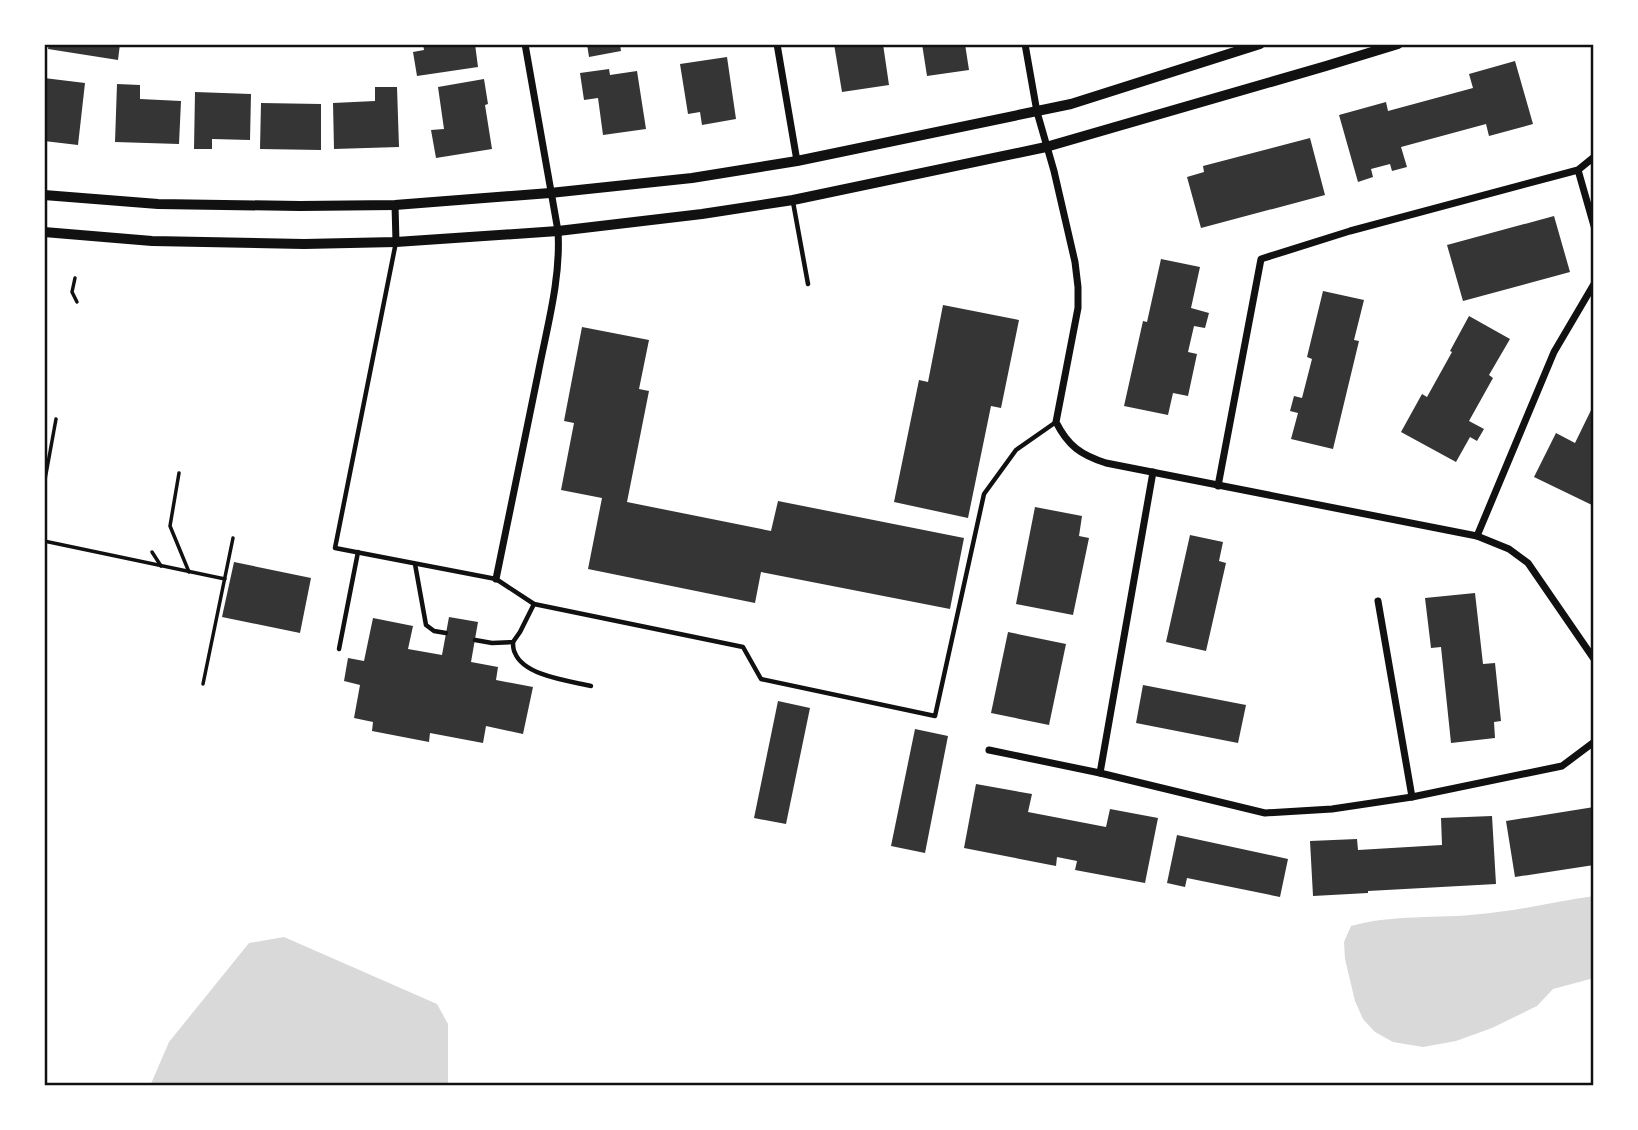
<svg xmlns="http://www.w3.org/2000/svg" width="1638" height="1130" font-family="'IBM Plex Sans',sans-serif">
  <rect width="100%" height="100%" fill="#fff"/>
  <g fill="#d9d9d9">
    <path d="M1594 896V978L1553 989 1537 1006 1492 1028 1456 1041 1423 1047 1393 1042 1375 1032 1363 1019 1355 1001 1345 959 1344 942 1351 926C1394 914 1437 919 1481 914 1519 911 1556 901 1594 896Z"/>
    <path d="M284 937 437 1004 448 1024V1086H150L169 1042 249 943Z"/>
  </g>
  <g fill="#353535">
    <path d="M49 44H120L118 60 48 49Z"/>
    <path d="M423 44H475L478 67 417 76 413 52 424 50Z"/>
    <path d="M587 44H620L621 51 589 57Z"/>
    <path d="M834 44H883L889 85 842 92Z"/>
    <path d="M922 44H965L969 70 927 76Z"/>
    <path d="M727 57 736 119 702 125 700 112 688 114 680 64Z"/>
    <path d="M1515 61 1533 124 1489 136 1486 124 1401 147 1407 167 1392 171 1390 164 1371 169 1373 177 1358 182 1339 115 1386 102 1388 111 1473 88 1469 74Z"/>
    <path d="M609 69 610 75 637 71 646 129 603 135 598 98 584 100 580 73Z"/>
    <path d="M44 78 85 83 78 145 44 141Z"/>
    <path d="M484 79 488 104 485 105 492 149 436 158 431 130 444 129 438 87Z"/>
    <path d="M117 84 140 85V99L181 101 179 144 115 142Z"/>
    <path d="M375 87H397L399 147 334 149 333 103 375 101Z"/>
    <path d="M195 92 251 94 250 140 212 139V149H194Z"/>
    <path d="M261 103 321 104V150L260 149Z"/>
    <path d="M1310 138 1325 195 1201 228 1187 177 1204 172 1203 166Z"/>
    <path d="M1554 216 1570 272 1463 301 1447 245Z"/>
    <path d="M1161 259 1200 267 1191 308 1209 313 1205 328 1194 326 1188 352 1197 354 1188 396 1173 393 1168 415 1124 406 1143 321 1147 322Z"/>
    <path d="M1323 291 1364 300 1354 340 1359 341 1333 449 1291 439 1298 413 1290 411 1294 396 1302 398 1312 359 1307 357Z"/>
    <path d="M943 305 1019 320 1001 408 991 406 968 518 894 502 919 380 928 382Z"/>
    <path d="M1469 316 1510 339 1489 375 1493 378 1469 421 1484 429 1477 441 1470 437 1456 462 1401 432 1422 394 1427 397 1452 352 1450 351Z"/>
    <path d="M582 327 649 340 639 389 649 391 627 502 771 531 778 501 964 538 950 609 761 572 755 603 588 569 602 498 561 490 574 423 564 421Z"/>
    <path d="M1594 404V506L1534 477 1556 433 1575 443Z"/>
    <path d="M1035 507 1082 516 1079 536 1089 538 1073 615 1016 604Z"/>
    <path d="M1190 535 1223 542 1219 561 1226 563 1206 651 1166 642Z"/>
    <path d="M234 562 311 578 300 633 222 617Z"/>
    <path d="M1475 593 1483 664 1495 663 1501 721 1494 722 1495 738 1451 743 1441 647 1431 648 1425 598Z"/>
    <path d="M449 617 478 622 471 662 498 667 496 680 533 687 523 734 486 726 483 743 430 733 429 742 372 731 373 722 354 718 360 685 344 681 348 658 364 661 373 618 413 626 408 649 442 655Z"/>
    <path d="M1008 632 1066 644 1049 725 991 713Z"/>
    <path d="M1143 685 1246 705 1238 743 1136 723Z"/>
    <path d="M778 701 810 708 786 824 754 818Z"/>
    <path d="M915 729 948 736 925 853 891 846Z"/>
    <path d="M976 784 1032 794 1028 812 1106 827 1110 809 1158 818 1145 883 1075 870 1077 861 1057 857 1056 866 964 848Z"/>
    <path d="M1594 807V865L1515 877 1506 821Z"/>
    <path d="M1492 816 1496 884 1368 891V893L1313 896 1310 841 1357 839 1358 850 1442 845 1441 818Z"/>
    <path d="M1177 835 1288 859 1280 897 1187 878 1185 887 1167 883Z"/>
  </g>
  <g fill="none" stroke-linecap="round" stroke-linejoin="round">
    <g stroke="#111" stroke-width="3.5">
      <path d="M75 278 72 292 77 302"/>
      <path d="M179 473 170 526 189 572"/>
      <path d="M44 485 56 419"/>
      <path d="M44 541 225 579"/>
      <path d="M152 552 161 566"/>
      <path d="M203 684 233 538"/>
    </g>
    <g stroke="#111" stroke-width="4.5">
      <path d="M793 202 808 284"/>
      <path d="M396 242 335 548 496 579 534 604 743 647 761 679 935 716 984 494 1016 450 1056 422"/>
      <path d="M415 564 426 625 434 631 446 633"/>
      <path d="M475 640 492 643 513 642 520 632 534 604"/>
      <path d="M513 642C513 646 513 650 515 653 524 676 570 681 591 686"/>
      <path d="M339 649 358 552"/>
    </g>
    <g stroke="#111" stroke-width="7">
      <path d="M777 44 797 161"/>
      <path d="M1025 44 1037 112 1054 171 1075 262 1078 287V308L1056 422C1068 446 1081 455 1106 463L1477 536 1509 549 1528 563 1594 659"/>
      <path d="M1578 170 1594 226"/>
      <path d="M395 205 396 242"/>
      <path d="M1218 486 1261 259 1350 231 1578 170 1594 157"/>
      <path d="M1477 536 1554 352 1594 284"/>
      <path d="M496 579C510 511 524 442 538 374 547 327 561 279 558 231L525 44"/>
      <path d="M1378 601 1412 797"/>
      <path d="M989 750 1100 773 1265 813 1332 809 1412 797 1562 766 1594 742"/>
      <path d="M1100 773 1153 472"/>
    </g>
    <g stroke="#111" stroke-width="10">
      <path d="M44 195 158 204 300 206 395 205 550 193 692 178 797 161 1071 104 1260 44"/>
      <path d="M44 232 152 241 304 244 396 242 558 231 702 214 793 200 1046 147 1326 66 1398 44"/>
    </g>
  </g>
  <rect width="1638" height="1130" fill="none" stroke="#ffffff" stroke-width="91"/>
  <rect x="46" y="46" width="1546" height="1038" fill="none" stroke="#111" stroke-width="2.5"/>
</svg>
